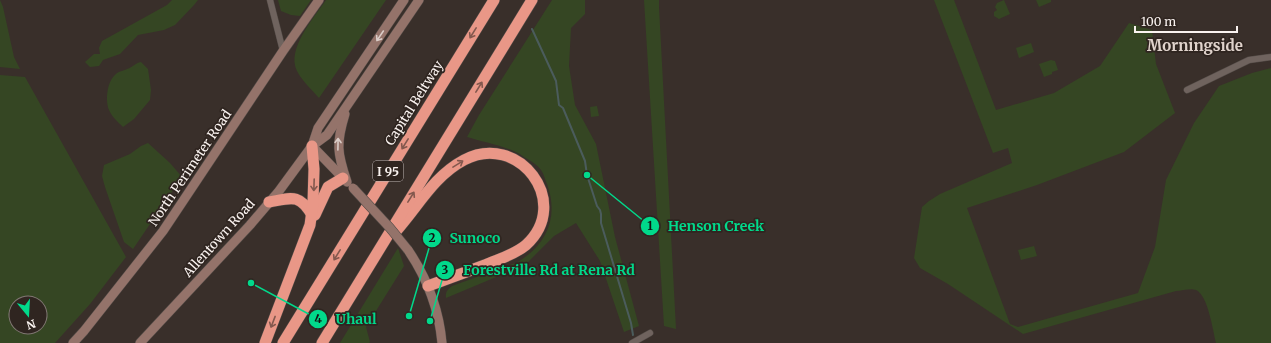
<svg xmlns="http://www.w3.org/2000/svg" width="1271" height="343" font-family="Merriweather,serif">
  <rect width="100%" height="100%" fill="#392f2a"/>
  <g fill="#354623" fill-rule="evenodd">
    <path d="M0 0 3 7 14 57 20 69 0 67Z"/>
    <path d="M172 0H198L194 5 175 25 164 30 138 35 120 54 103 60 99 66 90 67 85 62 94 54H100L99 48 102 41 167 5Z"/>
    <path d="M278 0H311L300 16 291 15 281 11Z"/>
    <path d="M326 0H386L319 98C312 90 302 81 297 71 286 49 314 18 326 0Z"/>
    <path d="M552 0H585V14L571 28 569 66 575 105 596 144 615 237 639 326 624 332 600 261 576 223 554 236 525 265 446 298C445 292 448 289 452 286L518 262C547 244 559 217 547 184 545 180 544 174 541 170 538 165 529 160 524 157 511 147 483 142 467 137L479 115Z"/>
    <path d="M644 0H659V7L676 329 664 326Z"/>
    <path d="M934 0H954L996 110 1054 93 1100 66 1129 23 1152 30 1156 64 1175 113 1124 152 1037 185 967 208 1010 324 1018 327 1138 293 1155 247 1166 180 1194 123 1219 86 1252 73 1271 68V343H1216C1213 331 1208 295 1196 290 1190 288 1182 291 1176 291L1023 334 948 284 920 268 914 258 922 207 929 201 940 194 1012 163 1008 148 993 153Z"/>
    <path d="M1004 0 1010 14 999 19 994 16V12L997 10 995 7 997 3Z"/>
    <path d="M1036 0H1051V2L1039 7Z"/>
    <path d="M1031 43 1034 52 1019 58 1016 48Z"/>
    <path d="M1051 60 1055 61 1058 70 1052 72V74L1044 77 1039 64Z"/>
    <path d="M141 62 148 69 151 90 150 100 134 119 123 127C118 122 112 117 109 110 105 100 107 81 116 74 119 71 123 71 127 69 133 67 135 63 141 62Z"/>
    <path d="M0 75 25 77 126 257 90 304 55 343H0ZM16 303H40V327H16Z"/>
    <path d="M597 106 599 116 591 117 590 107Z"/>
    <path d="M148 143 170 163 182 177 133 249 124 242 105 187 102 176 104 165 130 154 141 146Z"/>
    <path d="M1034 246 1037 256 1021 260 1018 250Z"/>
    <path d="M398 248 404 266 366 327 370 342 369 343H340Z"/>
  </g>
  <g fill="none" stroke-linecap="round" stroke-linejoin="round">
    <path stroke="#4b5c5c" stroke-width="2" d="M532 29 556 81 559 105 563 108 585 161 587 175 597 206 600 210 601 214V223L631 323 633 335"/>
    <defs>
      <g id="street">
        <path d="M270 0 283 51"/>
        <path d="M1187 90 1249 60 1271 57"/>
        <path d="M632 343 650 333"/>
      </g>
      <g id="secondary">
        <path d="M345 114C336 143 337 153 347 182"/>
        <path d="M312 146 327 135 419 0"/>
        <path d="M312 146 344 179"/>
        <path d="M408 250C427 278 439 309 442 343"/>
        <path d="M73 343 84 331 163 231 283 51 319 0"/>
        <path d="M140 343 250 225 279 191 312 146 318 128 404 0"/>
      </g>
      <g id="highway">
        <path d="M269 202C291 198 299 193 312 215"/>
        <path d="M315 215 328 187 343 178"/>
        <path d="M397 230C419 205 434 176 464 160 518 131 573 202 526 245 514 255 499 259 485 265 466 272 447 279 428 286"/>
        <path d="M265 343 310 225 313 203 314 169 312 146"/>
        <path d="M283 343 494 0"/>
        <path d="M322 343 532 0"/>
      </g>
    </defs>
    <use href="#street" stroke="#544c48" stroke-width="7"/>
    <use href="#secondary" stroke="#544c48" stroke-width="10"/>
    <use href="#highway" stroke="#544c48" stroke-width="12"/>
    <use href="#street" stroke="#6f635e" stroke-width="6"/>
    <use href="#secondary" stroke="#94736a" stroke-width="9"/>
    <use href="#highway" stroke="#e99787" stroke-width="11"/>
    <defs>
      <path id="secondary-bridge" d="M353 188 390 228 408 250"/>
    </defs>
    <use href="#secondary-bridge" stroke="#544c48" stroke-width="10" stroke-linecap="butt"/>
    <use href="#secondary-bridge" stroke="#94736a" stroke-width="9"/>
  </g>
  <defs><path id="oneway-shaft" d="M-6 0H5M1.5-3L5.5 0L1.5 3" fill="none" stroke-width="1.6" stroke-linecap="round" stroke-linejoin="round"/></defs>
  <g stroke="#83584e">
    <use href="#oneway-shaft" transform="translate(473 33) rotate(122)"/>
    <use href="#oneway-shaft" transform="translate(479 87) rotate(-58)"/>
    <use href="#oneway-shaft" transform="translate(405 144) rotate(122)"/>
    <use href="#oneway-shaft" transform="translate(458 164) rotate(-32)"/>
    <use href="#oneway-shaft" transform="translate(314 185) rotate(92)"/>
    <use href="#oneway-shaft" transform="translate(411 197) rotate(-58)"/>
    <use href="#oneway-shaft" transform="translate(337 255) rotate(122)"/>
    <use href="#oneway-shaft" transform="translate(273 322) rotate(111)"/>
  </g>
  <g stroke="#dbcdc8">
    <use href="#oneway-shaft" transform="translate(380 36) rotate(124)"/>
    <use href="#oneway-shaft" transform="translate(338 144) rotate(-89)"/>
  </g>
  <g text-anchor="middle" dominant-baseline="central" stroke-width="3.5" stroke-linejoin="round" paint-order="stroke">
    <rect fill="#2f2520" stroke="#bdb5b2" stroke-width="1" x="373" y="161" width="30" height="20" rx="3"/>
    <g font-size="12" font-weight="bold" fill="#faf3f0">
      <text x="388" y="171">I 95</text>
    </g>
    <g font-size="13" fill="#faf3f0" stroke="#2f2520">
      <text transform="translate(414 103) rotate(-58)">Capital Beltway</text>
      <text transform="translate(190 168) rotate(-56)">North Perimeter Road</text>
      <text transform="translate(219 238) rotate(-48)">Allentown Road</text>
    </g>
    <g font-size="15" font-weight="bold" fill="#e0d3cc" stroke="#2f2520">
      <text x="1195" y="45">Morningside</text>
    </g>
  </g>
  <path fill="none" stroke="#01d98b" stroke-width="1.5" d="M587 175L650 226M409 316L432 238M430 321L445 270M251 283L318 319"/>
  <g fill="#01d98b" stroke="#2f2520" stroke-width="1.5">
    <circle cx="587" cy="175" r="4"/>
    <circle cx="409" cy="316" r="4"/>
    <circle cx="430" cy="321" r="4"/>
    <circle cx="251" cy="283" r="4"/>
    <circle cx="650" cy="226" r="10"/>
    <circle cx="432" cy="238" r="10"/>
    <circle cx="445" cy="270" r="10"/>
    <circle cx="318" cy="319" r="10"/>
  </g>
  <g font-size="12" text-anchor="middle" font-weight="bold" fill="#111">
    <text x="650" y="230">1</text>
    <text x="432" y="242">2</text>
    <text x="445" y="274">3</text>
    <text x="318" y="323">4</text>
  </g>
  <g font-size="14" text-anchor="middle" font-weight="bold" fill="#01d98b" stroke="#2f2520" stroke-width="3.5" stroke-linejoin="round" paint-order="stroke">
    <text x="716" y="231">Henson Creek</text>
    <text x="475" y="243">Sunoco</text>
    <text x="549" y="275">Forestville Rd at Rena Rd</text>
    <text x="356" y="324">Uhaul</text>
  </g>
  <g transform="translate(28 315) rotate(162)"><circle r="19" fill="#2f2520" stroke="#807773"/>
  <path d="M0-3L7 15L0 10L-7 15Z" fill="#01d98b"/>
  <text y="-6" font-size="11" font-weight="bold" text-anchor="middle" fill="#faf3f0">N</text>
  </g>
  <path d="M1135 26v6h102v-6" fill="none" stroke="#faf3f0" stroke-width="2"/>
  <text x="1141" y="26" font-size="12" fill="#faf3f0" stroke="#2f2520" stroke-width="3" paint-order="stroke">100 m</text>
</svg>
